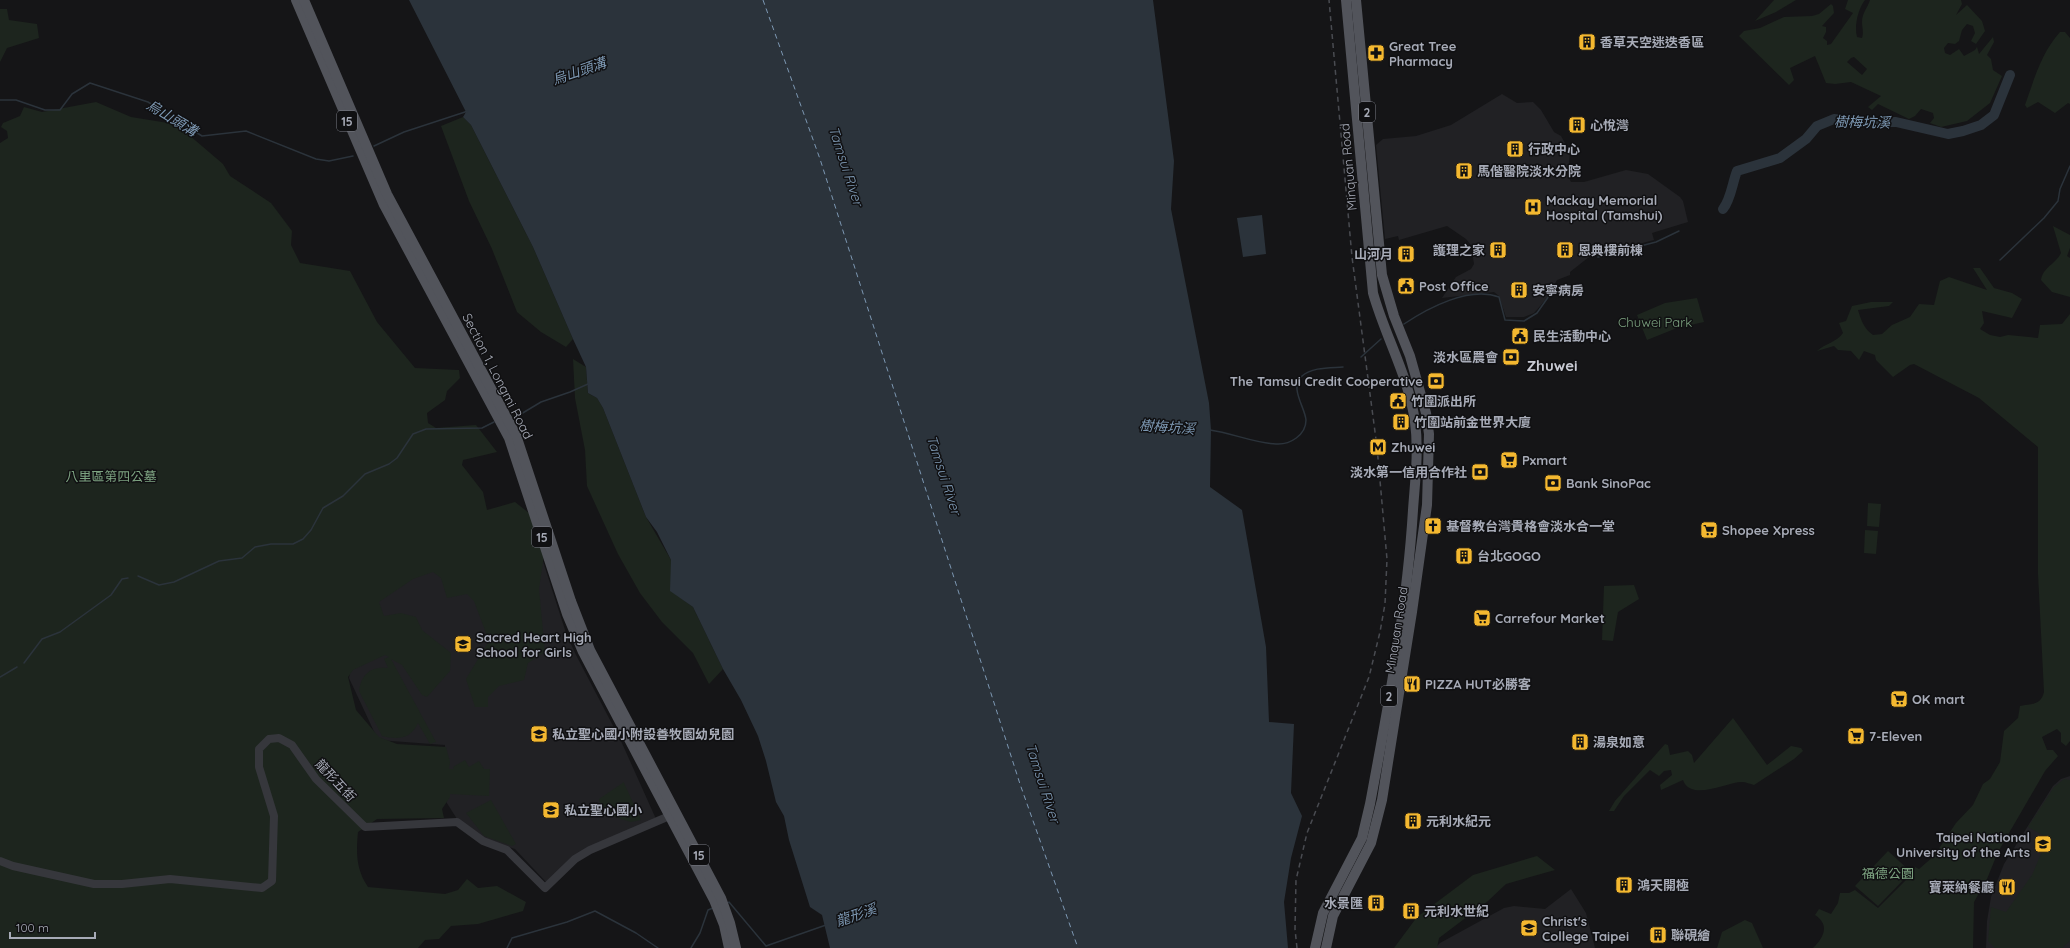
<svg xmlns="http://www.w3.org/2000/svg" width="2070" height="948" font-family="Quicksand,'Noto Sans TC',sans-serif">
  <rect width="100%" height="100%" fill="#151517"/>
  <g fill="#212124">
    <path d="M1502 94 1517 103 1533 102 1541 110 1554 132 1561 136 1570 152 1568 176 1571 182H1584L1626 170 1648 174 1680 197 1683 201 1688 222 1652 233 1654 240 1589 257 1570 272V275L1557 280 1548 297 1534 313 1524 317H1506L1499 296 1494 292 1442 298 1456 277 1471 269 1474 264 1471 245 1466 239 1447 226 1399 240 1398 236 1385 239 1376 145 1383 139 1416 136 1451 125Z"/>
    <path d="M540 552 566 633 576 655 621 741 656 819 588 848 546 882 515 849 487 840 457 819 445 800V745L378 740 349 678 366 578Z"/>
    <path d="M2070 776V948H1986L1987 921 1991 897 2004 864 2053 786 2061 779Z"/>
    <path d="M1571 889 1586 913 1595 948H1435L1440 943 1504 908 1514 906 1545 909Z"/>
  </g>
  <g fill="#1d251e" fill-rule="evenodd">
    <path d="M1774 0H1796L1776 12 1755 21Z"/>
    <path d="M1848 0H1865C1858 9 1854 26 1857 37L1862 38C1864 32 1862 28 1862 22 1862 13 1868 7 1870 0H1961L1962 4 1956 15 1967 5 1982 21 1985 31 1976 44 1971 41 1975 33 1973 26 1967 24 1962 30 1959 41 1955 44 1948 43 1944 48 1945 53 1950 55 1959 49 1964 56 1975 50 1977 47 1979 54 1993 37 1994 42 1987 55 1991 59 1993 70 2002 76 1990 103 1967 121 1941 127 1930 123 1934 118 1933 113 1921 109 1915 116 1909 119 1878 104 1872 110 1868 107 1881 96 1851 82 1835 84 1826 83 1815 56 1790 68 1794 80 1789 85 1739 36 1744 31 1760 28 1784 17 1812 16 1819 14 1831 4 1833 6 1834 13 1822 26 1826 27V32L1823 38 1827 41V45L1831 44 1853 13 1845 9ZM1854 57 1867 69 1862 75 1847 62 1851 58Z"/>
    <path d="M0 9H7L9 20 37 24 39 38 7 48 0 62Z"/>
    <path d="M2060 32H2065L2070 38V104L2068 103 2055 113 2038 102 2027 108 2025 105C2034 80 2041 53 2060 32Z"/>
    <path d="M96 102 131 117 168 123 189 135 223 164 230 176 271 203 292 231 291 245 300 263 350 271 377 322 415 368 459 370 460 378 447 391 445 400 427 413 428 423 436 428 476 425 497 452 463 460 462 465 483 492 487 510 515 502 529 513 544 555 539 589 545 652 528 663 524 680 499 686 488 697V707H475L466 679 489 641 474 601 467 594 447 598 441 578 433 572 413 579 379 602 384 616 401 613 416 617 422 630 451 653 450 671 427 697 422 695 402 665 391 659 436 742 430 744 418 723C411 739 398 740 382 736L359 691C361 674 371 666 388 668L384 659 389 657 385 655 353 670 348 677 356 710 379 737 397 744 446 747 450 762 449 769H454L453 767 465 760 469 767 479 761 484 769H490L489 796 450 794V797L442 809 444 818 377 819 358 832C356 853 356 869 368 887L445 894 458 890 467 879 478 888 497 886 526 902 523 911 478 924 451 926 439 939 425 940 418 948H0V143L8 138 7 131 1 127 3 123 20 116 24 107 42 112Z"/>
    <path d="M463 117 471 125 533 247 573 339 566 347 541 332 517 312 492 249 469 201 441 126Z"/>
    <path d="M2053 226 2070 235V248L2067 256 2070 258V297L2052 292 2041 280C2043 267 2056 264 2061 253Z"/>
    <path d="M1973 268H1980L1994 288 2012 293 2022 299 2012 318 1982 311 1984 323 1980 329 1990 335 2000 337 2008 335 2038 338 2040 325 2062 324 2070 314V741L2066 746 2061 742V733L2057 729 2042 737 2047 750H2053L2058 756 2045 771 1998 852 1987 879 1974 902 1973 948H1813C1824 937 1830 925 1815 915L1819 909 1831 914 1838 903 1840 893H1849L1855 890 1878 908 1911 875 1915 867 1919 869 1934 856 1956 823 1973 805 1983 784 1990 779 2000 762 2004 731 2018 718 2020 706C2032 704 2041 705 2044 692L2038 574V447L1979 398 1914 364 1910 365 1893 377 1876 360 1875 355 1864 351 1859 360 1851 351 1838 350 1834 346 1817 351C1826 343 1837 342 1843 333L1839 323 1846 321 1852 306 1871 302H1893L1889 306 1858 310C1861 320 1864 329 1873 335L1882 334 1892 325 1910 317 1919 304 1934 305 1940 281 1949 277 1987 290Z"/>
    <path d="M1697 298 1704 322 1677 328 1647 340 1637 315 1665 303Z"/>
    <path d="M573 359 586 367 588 393 597 398 603 408 646 517 671 560V591L693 607 723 669 709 684 693 653 662 622 640 593 618 554 587 486 585 450 575 398Z"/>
    <path d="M1868 503 1881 504 1879 527 1867 526Z"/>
    <path d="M1865 530 1878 531 1876 554 1864 553Z"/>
    <path d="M1634 585 1639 599 1618 612 1613 641 1602 640 1604 586Z"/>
    <path d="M1733 718 1767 765 1791 746 1801 748 1803 751 1794 759 1754 785C1750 784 1746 782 1742 782 1726 782 1691 802 1683 780L1661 790 1660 785 1672 775 1671 770 1664 771 1659 776 1650 770 1624 796 1614 811H1609L1615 801 1665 744 1668 745 1670 755 1688 751 1692 755 1694 763Z"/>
    <path d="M2064 779 2070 780V941L2062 948H1995L1988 941 1991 907 2006 912 2032 875 2048 838 2028 827 2054 787Z"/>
    <path d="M624 782V783L641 820 631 822 602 813 599 799Z"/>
    <path d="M491 800 516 844 512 846 484 836 466 813Z"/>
    <path d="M1888 851 1911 872 1878 906 1855 886Z"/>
    <path d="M1537 856 1555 870 1506 884 1488 901 1439 938 1437 948H1394L1417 917 1473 875Z"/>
    <path d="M1745 920 1752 923 1763 948H1717L1722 932Z"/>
  </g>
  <g fill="#2b333b">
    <path d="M409 0H1153L1174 161 1171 209 1209 403 1211 430 1210 487 1242 510 1266 647 1269 722 1294 724 1291 793 1302 816 1291 858 1284 902 1288 948H830L822 915 810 907 789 840 784 816 776 802 766 761 758 736 741 700 723 669 693 607 670 591 671 560 657 532 646 517 603 408 597 398 588 393 586 367 573 339 533 247 471 125 463 117 466 112Z"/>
    <path d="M1262 215 1266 254 1243 257 1237 218Z"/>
  </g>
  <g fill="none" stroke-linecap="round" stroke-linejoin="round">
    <g stroke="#2b333b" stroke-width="1.5">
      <path d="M0 100H16L45 110H60L72 94 90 83 148 102 202 136 246 131 316 159 329 161 353 156"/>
      <path d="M374 146 404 132 468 111"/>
      <path d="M1598 257 1656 242 1679 231"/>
      <path d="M2000 260 2044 218 2058 201 2060 189 2070 166"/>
      <path d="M1404 324C1428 308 1469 286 1499 297L1505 320 1524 321 1537 313 1556 286"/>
      <path d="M1361 357 1381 339"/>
      <path d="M516 417 541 402 570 392 588 384"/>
      <path d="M1210 430C1232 433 1254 443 1276 444 1290 445 1306 435 1306 420 1305 407 1289 388 1302 376 1312 367 1330 368 1343 367"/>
      <path d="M138 576 159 585 174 582 219 561 242 558 255 547 271 544H293L303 539 311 530 323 508 343 496 365 474 389 464 397 458 413 434 426 429 482 428 494 422"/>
      <path d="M24 663 42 639 60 632 111 595 122 579 128 578"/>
      <path d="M0 677 17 667"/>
      <path d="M726 904 729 902 766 946 826 925"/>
      <path d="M507 948 512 938 567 922 595 911 636 933 658 948"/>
      <path d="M691 948 700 933 708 910 713 908"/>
    </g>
    <path stroke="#2b333b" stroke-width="10" d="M1723 209C1731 199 1732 184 1737 171L1780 158 1806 139 1817 126 1834 119 1858 122H1896L1948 134 1963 131 1981 125 1994 115 2010 75"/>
    <path stroke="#7d98b3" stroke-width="1" stroke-dasharray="5 4" stroke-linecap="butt" d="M763 0 820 159 1020 784 1078 948"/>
    <path stroke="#36373c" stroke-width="8" d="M0 861 13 866 94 884H122L170 879 262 888 272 881 274 816 259 767V749L269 739 279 738 292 745 316 779 365 827 457 822 483 841 507 850 545 888 575 859 590 850 674 814"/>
    <g stroke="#52545b" stroke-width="10">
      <path d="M296 0 384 205 509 438 567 614 583 652 714 900 724 925 729 948"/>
      <path d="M304 0 387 194 516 435 571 601 590 650 721 898 730 923 736 948"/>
      <path d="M1315 948 1323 913 1362 838 1370 804C1388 707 1407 609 1413 510 1415 481 1419 451 1415 422 1409 377 1385 336 1373 293L1346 0"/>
      <path d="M1326 948 1333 916 1371 843 1382 800 1412 612 1427 505 1429 434 1426 413 1410 356 1394 316 1382 275 1356 0"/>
    </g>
    <path stroke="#494b51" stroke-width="1.5" stroke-dasharray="5 4" stroke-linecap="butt" d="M1297 948 1295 929 1296 880 1307 833 1369 677 1380 632 1385 604 1387 559 1377 447 1352 257 1329 0"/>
  </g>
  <defs>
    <symbol id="building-square" viewBox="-11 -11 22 22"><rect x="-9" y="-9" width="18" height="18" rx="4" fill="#f4b830" stroke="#101012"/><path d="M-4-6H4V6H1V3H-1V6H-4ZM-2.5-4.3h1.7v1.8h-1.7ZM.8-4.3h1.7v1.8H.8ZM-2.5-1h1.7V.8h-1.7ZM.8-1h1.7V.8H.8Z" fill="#111"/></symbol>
    <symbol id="pharmacy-square" viewBox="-11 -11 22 22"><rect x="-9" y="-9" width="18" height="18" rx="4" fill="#f4b830" stroke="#101012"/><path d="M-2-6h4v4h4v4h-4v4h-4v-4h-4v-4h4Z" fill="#111"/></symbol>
    <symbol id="hospital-square" viewBox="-11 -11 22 22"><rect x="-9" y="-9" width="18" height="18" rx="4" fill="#f4b830" stroke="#101012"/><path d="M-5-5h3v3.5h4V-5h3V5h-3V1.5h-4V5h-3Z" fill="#111"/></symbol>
    <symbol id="civic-square" viewBox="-11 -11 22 22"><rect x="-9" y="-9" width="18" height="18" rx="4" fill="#f4b830" stroke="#101012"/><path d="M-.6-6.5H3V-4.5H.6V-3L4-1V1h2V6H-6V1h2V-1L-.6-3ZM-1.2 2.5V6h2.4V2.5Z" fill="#111"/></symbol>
    <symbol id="bank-square" viewBox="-11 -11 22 22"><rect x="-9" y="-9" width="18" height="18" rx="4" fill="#f4b830" stroke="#101012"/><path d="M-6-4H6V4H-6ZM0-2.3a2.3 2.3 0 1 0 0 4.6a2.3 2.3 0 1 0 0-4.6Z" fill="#111"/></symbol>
    <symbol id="metro-square" viewBox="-11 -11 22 22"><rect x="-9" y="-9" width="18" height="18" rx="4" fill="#f4b830" stroke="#101012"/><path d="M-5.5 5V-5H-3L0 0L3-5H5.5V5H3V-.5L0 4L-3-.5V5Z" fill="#111"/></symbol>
    <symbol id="supermarket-square" viewBox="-11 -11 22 22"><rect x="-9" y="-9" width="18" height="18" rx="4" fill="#f4b830" stroke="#101012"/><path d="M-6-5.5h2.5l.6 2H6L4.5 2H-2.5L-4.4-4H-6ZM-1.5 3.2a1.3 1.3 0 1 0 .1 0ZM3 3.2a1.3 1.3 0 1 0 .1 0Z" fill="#111"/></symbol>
    <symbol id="church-square" viewBox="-11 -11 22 22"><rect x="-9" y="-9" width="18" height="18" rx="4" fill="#f4b830" stroke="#101012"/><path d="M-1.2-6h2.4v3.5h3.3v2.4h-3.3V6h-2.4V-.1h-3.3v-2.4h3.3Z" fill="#111"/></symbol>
    <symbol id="school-square" viewBox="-11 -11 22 22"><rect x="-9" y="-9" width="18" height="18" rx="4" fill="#f4b830" stroke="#101012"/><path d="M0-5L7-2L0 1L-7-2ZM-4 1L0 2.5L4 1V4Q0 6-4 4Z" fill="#111"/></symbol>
    <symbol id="restaurant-square" viewBox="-11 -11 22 22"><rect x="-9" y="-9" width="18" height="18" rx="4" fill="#f4b830" stroke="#101012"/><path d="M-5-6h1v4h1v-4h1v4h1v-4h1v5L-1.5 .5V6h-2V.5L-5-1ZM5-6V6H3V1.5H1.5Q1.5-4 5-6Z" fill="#111"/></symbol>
    <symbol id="university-square" viewBox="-11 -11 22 22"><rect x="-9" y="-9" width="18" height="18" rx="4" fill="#f4b830" stroke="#101012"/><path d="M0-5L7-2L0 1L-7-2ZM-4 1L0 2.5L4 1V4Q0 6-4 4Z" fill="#111"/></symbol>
  </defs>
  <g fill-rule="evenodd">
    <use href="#building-square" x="1577" y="32" width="20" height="20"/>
    <use href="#pharmacy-square" x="1366" y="43" width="20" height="20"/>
    <use href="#building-square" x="1567" y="115" width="20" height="20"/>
    <use href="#building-square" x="1505" y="139" width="20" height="20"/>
    <use href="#building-square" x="1454" y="161" width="20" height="20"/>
    <use href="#hospital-square" x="1523" y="197" width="20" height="20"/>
    <use href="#building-square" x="1488" y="240" width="20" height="20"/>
    <use href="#building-square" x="1555" y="240" width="20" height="20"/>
    <use href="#building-square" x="1396" y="244" width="20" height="20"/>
    <use href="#civic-square" x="1396" y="276" width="20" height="20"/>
    <use href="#building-square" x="1509" y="280" width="20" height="20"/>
    <use href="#civic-square" x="1510" y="326" width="20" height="20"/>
    <use href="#bank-square" x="1501" y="347" width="20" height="20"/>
    <use href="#bank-square" x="1426" y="371" width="20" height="20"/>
    <use href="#civic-square" x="1388" y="391" width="20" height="20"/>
    <use href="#building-square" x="1391" y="412" width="20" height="20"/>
    <use href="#metro-square" x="1368" y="437" width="20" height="20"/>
    <use href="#supermarket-square" x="1499" y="450" width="20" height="20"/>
    <use href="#bank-square" x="1470" y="462" width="20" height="20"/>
    <use href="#bank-square" x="1543" y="473" width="20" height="20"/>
    <use href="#church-square" x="1423" y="516" width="20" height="20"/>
    <use href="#supermarket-square" x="1699" y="520" width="20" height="20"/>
    <use href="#building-square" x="1454" y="546" width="20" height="20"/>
    <use href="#supermarket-square" x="1472" y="608" width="20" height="20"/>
    <use href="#school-square" x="453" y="634" width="20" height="20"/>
    <use href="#restaurant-square" x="1402" y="674" width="20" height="20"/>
    <use href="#supermarket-square" x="1889" y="689" width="20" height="20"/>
    <use href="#school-square" x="529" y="724" width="20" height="20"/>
    <use href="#supermarket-square" x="1846" y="726" width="20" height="20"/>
    <use href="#building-square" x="1570" y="732" width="20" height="20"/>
    <use href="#school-square" x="541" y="800" width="20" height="20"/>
    <use href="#building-square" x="1403" y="811" width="20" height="20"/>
    <use href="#university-square" x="2033" y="834" width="20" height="20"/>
    <use href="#building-square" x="1614" y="875" width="20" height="20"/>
    <use href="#restaurant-square" x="1997" y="877" width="20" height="20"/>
    <use href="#building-square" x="1366" y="893" width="20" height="20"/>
    <use href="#building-square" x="1401" y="901" width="20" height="20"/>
    <use href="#university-square" x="1519" y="918" width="20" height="20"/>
    <use href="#building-square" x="1648" y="925" width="20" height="20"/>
  </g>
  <g text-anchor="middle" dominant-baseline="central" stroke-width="3" stroke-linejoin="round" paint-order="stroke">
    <g fill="#101012" stroke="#7a7c86" stroke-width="1">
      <rect x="1359" y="102" width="16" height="20" rx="3"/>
      <rect x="337" y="111" width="20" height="20" rx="3"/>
      <rect x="532" y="527" width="20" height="20" rx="3"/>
      <rect x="1381" y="686" width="16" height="20" rx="3"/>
      <rect x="689" y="845" width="20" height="20" rx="3"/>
    </g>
    <g font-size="12" font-weight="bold" fill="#a7abb7">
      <text x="1367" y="112">2</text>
      <text x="347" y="121">15</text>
      <text x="542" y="537">15</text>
      <text x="1389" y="696">2</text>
      <text x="699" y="855">15</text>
    </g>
    <g font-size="13" font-weight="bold" fill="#a7abb7" stroke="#101012" text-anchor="start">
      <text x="1600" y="42">香草天空迷迭香區</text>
      <text x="1389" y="46">Great Tree<tspan x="1389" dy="15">Pharmacy</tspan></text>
      <text x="1590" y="125">心悅灣</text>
      <text x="1528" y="149">行政中心</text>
      <text x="1477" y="171">馬偕醫院淡水分院</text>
      <text x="1546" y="200">Mackay Memorial<tspan x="1546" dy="15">Hospital (Tamshui)</tspan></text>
      <text x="1485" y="250" text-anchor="end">護理之家</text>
      <text x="1578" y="250">恩典樓前棟</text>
      <text x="1393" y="254" text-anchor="end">山河月</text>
      <text x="1419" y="286">Post Office</text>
      <text x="1532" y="290">安寧病房</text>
      <text x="1533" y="336">民生活動中心</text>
      <text x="1498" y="357" text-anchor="end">淡水區農會</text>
      <text x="1423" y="381" text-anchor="end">The Tamsui Credit Cooperative</text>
      <text x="1411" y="401">竹圍派出所</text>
      <text x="1414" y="422">竹圍站前金世界大廈</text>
      <text x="1391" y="447">Zhuwei</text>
      <text x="1522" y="460">Pxmart</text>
      <text x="1467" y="472" text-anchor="end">淡水第一信用合作社</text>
      <text x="1566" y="483">Bank SinoPac</text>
      <text x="1446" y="526">基督教台灣貴格會淡水合一堂</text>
      <text x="1722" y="530">Shopee Xpress</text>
      <text x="1477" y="556">台北GOGO</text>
      <text x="1495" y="618">Carrefour Market</text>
      <text x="476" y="637">Sacred Heart High<tspan x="476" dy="15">School for Girls</tspan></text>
      <text x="1425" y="684">PIZZA HUT必勝客</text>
      <text x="1912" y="699">OK mart</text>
      <text x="552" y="734">私立聖心國小附設善牧園幼兒園</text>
      <text x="1869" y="736">7-Eleven</text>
      <text x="1593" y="742">湯泉如意</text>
      <text x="564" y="810">私立聖心國小</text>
      <text x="1426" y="821">元利水紀元</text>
      <text x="2030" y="837" text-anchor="end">Taipei National<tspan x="2030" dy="15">University of the Arts</tspan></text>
      <text x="1637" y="885">鴻天開極</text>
      <text x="1994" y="887" text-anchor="end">寶萊納餐廳</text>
      <text x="1363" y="903" text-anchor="end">水景匯</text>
      <text x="1424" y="911">元利水世紀</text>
      <text x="1542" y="921">Christ's<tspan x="1542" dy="15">College Taipei</tspan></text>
      <text x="1671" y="935">聯硯繪</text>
    </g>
    <g font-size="13" fill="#a7abb7" stroke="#101012">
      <text transform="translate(1348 167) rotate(-95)">Minquan Road</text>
      <text transform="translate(498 376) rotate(63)">Section 1, Longmi Road</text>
      <text transform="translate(1396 630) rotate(-81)">Minquan Road</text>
      <text transform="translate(336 780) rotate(47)">龍形五街</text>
    </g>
    <g font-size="13" fill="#7da381" stroke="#101012">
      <text x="1655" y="322">Chuwei Park</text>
      <text x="111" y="476">八里區第四公墓</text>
      <text x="1888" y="873">福德公園</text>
    </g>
    <g font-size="14" font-style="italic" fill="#7d98b3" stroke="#101012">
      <text transform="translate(579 71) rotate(-19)">烏山頭溝</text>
      <text transform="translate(172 118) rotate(31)">烏山頭溝</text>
      <text transform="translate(1862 122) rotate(1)">樹梅坑溪</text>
      <text transform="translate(846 166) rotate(72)">Tamsui River</text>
      <text transform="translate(1167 427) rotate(4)">樹梅坑溪</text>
      <text transform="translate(944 475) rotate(72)">Tamsui River</text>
      <text transform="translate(1043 783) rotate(72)">Tamsui River</text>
      <text transform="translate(856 915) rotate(-19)">龍形溪</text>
    </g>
    <g font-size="15" font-weight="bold" fill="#c8cad3" stroke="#101012">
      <text x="1552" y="365">Zhuwei</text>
    </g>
  </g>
  <path d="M10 932v6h85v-6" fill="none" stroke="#a7abb7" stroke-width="2"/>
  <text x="16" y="932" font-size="12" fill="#a7abb7" stroke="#101012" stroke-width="3" paint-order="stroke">100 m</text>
</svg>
